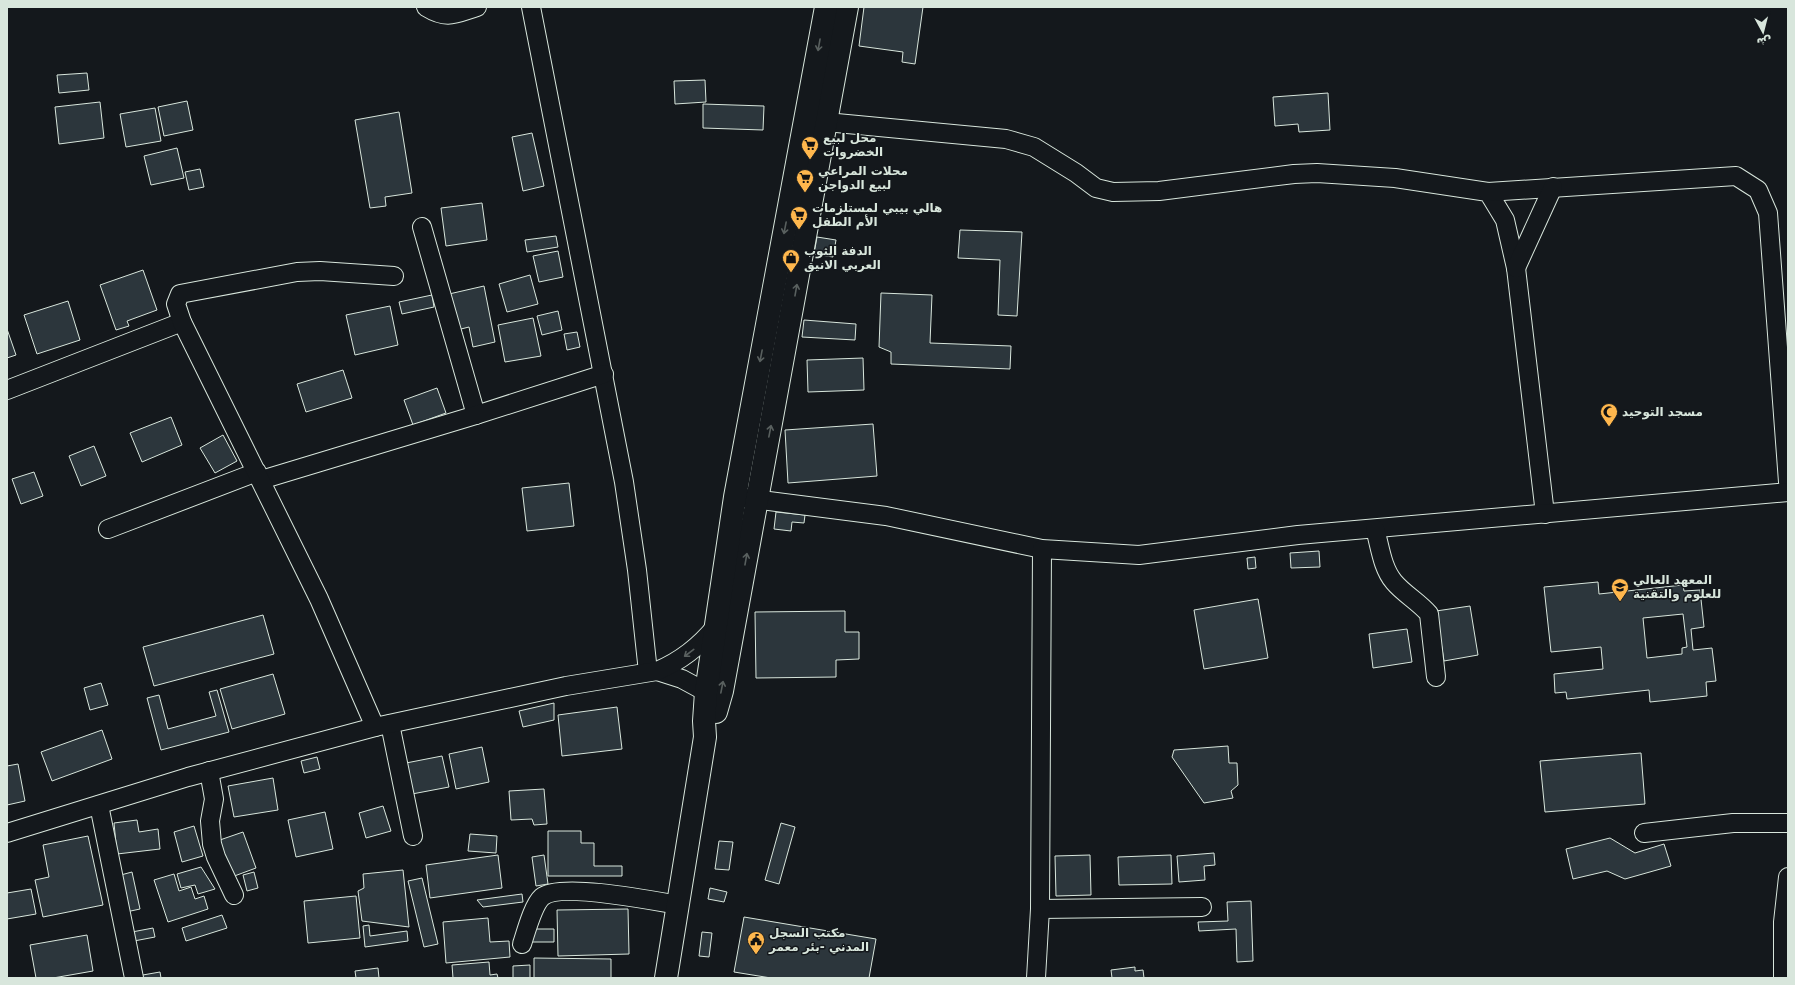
<svg xmlns="http://www.w3.org/2000/svg" width="1795" height="985" font-family="'DejaVu Sans',Vazirmatn,sans-serif">
  <rect width="100%" height="100%" fill="#14181c"/>
  <g fill="#2c363c" stroke="#d8e6dc" fill-rule="evenodd">
    <path d="M864 7H923L915 64 902 62 903 52 859 46Z"/>
    <path d="M87 73 89 90 59 93 57 75Z"/>
    <path d="M705 80 706 102 675 104 674 81Z"/>
    <path d="M1328 93 1330 130 1299 132 1298 124 1275 126 1273 97Z"/>
    <path d="M187 101 193 130 164 136 158 107Z"/>
    <path d="M100 102 104 138 59 144 55 107Z"/>
    <path d="M703 104 764 106 763 130 703 128Z"/>
    <path d="M155 108 161 141 126 147 120 114Z"/>
    <path d="M399 112 412 193 385 197 386 206 370 208 355 120Z"/>
    <path d="M532 133 544 186 523 191 512 137Z"/>
    <path d="M177 148 184 178 151 185 144 156Z"/>
    <path d="M200 169 204 187 189 190 185 172Z"/>
    <path d="M482 203 487 240 446 246 441 208Z"/>
    <path d="M960 230 1022 232 1017 316 998 315 1000 260 958 258Z"/>
    <path d="M556 236 558 247 527 252 525 240Z"/>
    <path d="M817 237 836 240 833 257 814 254Z"/>
    <path d="M558 251 563 277 539 282 533 256Z"/>
    <path d="M143 270 157 310 127 321 129 326 116 330 100 285Z"/>
    <path d="M530 275 538 304 507 312 499 284Z"/>
    <path d="M484 286 495 342 473 347 469 327 457 330 449 294Z"/>
    <path d="M881 293 932 295 930 343 1011 346 1010 369 891 364V352L879 347Z"/>
    <path d="M432 295 434 307 402 314 399 302Z"/>
    <path d="M68 301 80 340 37 354 24 315Z"/>
    <path d="M390 306 398 345 355 355 346 315Z"/>
    <path d="M558 311 562 330 542 335 537 316Z"/>
    <path d="M533 318 541 356 505 362 498 325Z"/>
    <path d="M804 320 856 324 855 340 802 337Z"/>
    <path d="M7 329 16 355 7 358Z"/>
    <path d="M577 332 580 347 567 350 564 334Z"/>
    <path d="M863 358 864 390 808 392 807 360Z"/>
    <path d="M343 370 352 398 306 412 297 384Z"/>
    <path d="M437 388 446 413 413 425 404 400Z"/>
    <path d="M171 417 182 445 142 462 130 433Z"/>
    <path d="M873 424 877 476 788 483 785 430Z"/>
    <path d="M223 435 237 461 215 473 200 448Z"/>
    <path d="M94 446 106 476 81 486 69 456Z"/>
    <path d="M34 472 43 496 21 504 12 479Z"/>
    <path d="M569 483 574 526 527 531 522 488Z"/>
    <path d="M776 512 805 515 804 523 792 522 791 531 774 529Z"/>
    <path d="M1319 551 1320 567 1291 568 1290 553Z"/>
    <path d="M1255 557 1256 568 1248 569 1247 558Z"/>
    <path d="M1598 582 1599 594 1683 585 1684 591 1700 590 1704 627 1691 629 1693 650 1712 648 1716 681 1706 682 1707 696 1650 702 1649 690 1567 699 1566 692 1555 693 1554 674 1603 669 1601 647 1551 652 1544 587ZM1683 614 1687 647 1682 648V654L1647 658 1643 618Z"/>
    <path d="M1258 599 1268 658 1204 669 1194 610Z"/>
    <path d="M1470 606 1478 655 1444 661 1436 611Z"/>
    <path d="M845 611V632H859V659L836 660V677L756 678 755 612Z"/>
    <path d="M263 615 274 654 154 686 143 647Z"/>
    <path d="M1407 629 1412 662 1373 668 1369 634Z"/>
    <path d="M273 674 285 714 232 729 220 689Z"/>
    <path d="M101 683 108 705 90 710 84 688Z"/>
    <path d="M217 690 229 732 161 750 147 698 159 695 168 729 216 716 209 692Z"/>
    <path d="M554 703V720L523 727 519 711Z"/>
    <path d="M617 707 622 749 562 756 558 715Z"/>
    <path d="M102 730 112 759 52 781 41 752Z"/>
    <path d="M1228 746 1229 763H1237L1238 785 1231 791 1233 798 1204 803 1172 757 1174 750Z"/>
    <path d="M482 747 489 782 456 789 449 754Z"/>
    <path d="M1641 753 1645 804 1545 812 1540 761Z"/>
    <path d="M442 756 449 787 412 794 406 763Z"/>
    <path d="M317 757 320 769 304 773 301 761Z"/>
    <path d="M18 764 25 801 7 805V766Z"/>
    <path d="M273 778 278 810 234 817 228 786Z"/>
    <path d="M544 789 547 824 534 825 532 819 511 820 509 791Z"/>
    <path d="M383 806 391 831 366 838 359 813Z"/>
    <path d="M325 812 333 849 296 857 288 820Z"/>
    <path d="M137 820 139 832 158 829 160 849 117 854 114 823Z"/>
    <path d="M781 823 795 827 779 884 765 880Z"/>
    <path d="M194 826 203 856 182 862 174 832Z"/>
    <path d="M548 831H581V843H594V866H622V876H548Z"/>
    <path d="M243 832 256 868 229 878 217 841Z"/>
    <path d="M470 834 497 836 496 853 468 851Z"/>
    <path d="M88 836 103 905 43 917 35 880 49 877 43 845Z"/>
    <path d="M1610 838 1635 853 1664 844 1671 866 1625 879 1607 871 1573 879 1566 849Z"/>
    <path d="M719 841 733 842 729 870 715 869Z"/>
    <path d="M1214 853 1215 865 1204 866 1205 880 1179 882 1177 856Z"/>
    <path d="M498 855 502 888 430 898 426 865Z"/>
    <path d="M544 855 548 884 536 886 532 857Z"/>
    <path d="M1090 855 1091 895 1056 896 1055 856Z"/>
    <path d="M1171 855 1172 884 1119 885 1118 857Z"/>
    <path d="M201 867 215 889 198 894 195 885 181 888 177 874Z"/>
    <path d="M403 870 409 927 362 921 358 891 364 888 363 874Z"/>
    <path d="M132 872 140 909 126 912 117 876Z"/>
    <path d="M254 872 258 888 247 891 243 875Z"/>
    <path d="M174 874 179 891 191 887 195 899 204 896 208 909 168 922 154 880Z"/>
    <path d="M422 878 438 944 424 947 408 881Z"/>
    <path d="M710 888 727 892 724 902 708 899Z"/>
    <path d="M31 889 36 914 7 919V893Z"/>
    <path d="M522 894 523 902 483 907 477 900Z"/>
    <path d="M356 896 360 938 308 943 304 901Z"/>
    <path d="M1251 901 1253 961 1237 962 1236 929 1199 931 1198 922 1228 921 1227 902Z"/>
    <path d="M628 909 629 954 558 956 557 910Z"/>
    <path d="M222 915 227 928 186 941 182 928Z"/>
    <path d="M744 917 876 939 869 978H771L734 972Z"/>
    <path d="M488 918 490 942 509 941 510 957 446 963 443 922Z"/>
    <path d="M369 925 370 936 407 931 408 941 365 947 363 926Z"/>
    <path d="M153 928 155 937 134 941 132 932Z"/>
    <path d="M534 929H554V942H528Z"/>
    <path d="M702 932 712 933 709 957 699 956Z"/>
    <path d="M87 935 93 971 53 978H36L30 945Z"/>
    <path d="M534 958 611 959V978H534Z"/>
    <path d="M489 962 490 975 497 974 498 978H453L452 965Z"/>
    <path d="M530 965V978H513V966Z"/>
    <path d="M1135 967V971L1143 970 1144 978H1112L1111 970Z"/>
    <path d="M378 968 379 978H356L355 971Z"/>
    <path d="M160 972 161 978H137V976Z"/>
  </g>
  <g fill="none" stroke-linecap="round" stroke-linejoin="round">
    <defs>
      <g id="minor">
        <path d="M426 7C447 20 455 14 477 7"/>
        <path d="M531 7 624 482 637 570 648 672"/>
        <path d="M826 122 1006 139 1034 147 1076 173 1096 188 1113 192 1159 191 1294 174 1317 173 1395 178 1488 192 1505 220 1516 268 1545 514"/>
        <path d="M1488 192 1736 176 1758 190 1768 213 1788 482"/>
        <path d="M422 227 476 415"/>
        <path d="M1516 268 1553 187"/>
        <path d="M7 390 182 322"/>
        <path d="M261 480 476 415 604 374"/>
        <path d="M745 498 886 516 1042 549 1139 555 1298 535 1788 492"/>
        <path d="M108 529 257 472"/>
        <path d="M1375 529C1380 546 1382 568 1394 582 1404 594 1419 602 1429 614L1436 677"/>
        <path d="M657 671 682 679 706 692"/>
        <path d="M390 724 413 836"/>
        <path d="M375 727 319 599 182 322 176 304 180 294 297 272 320 271 394 276"/>
        <path d="M209 771 214 799 210 821 212 844 216 857 234 895"/>
        <path d="M99 805 134 978"/>
        <path d="M7 833 188 777 375 727 566 686 657 671C681 661 699 647 716 626"/>
        <path d="M1644 833 1733 823H1788"/>
        <path d="M1040 909 1202 907"/>
        <path d="M522 944C526 932 533 905 542 897 559 882 655 901 678 905"/>
        <path d="M1036 978 1040 909 1042 549"/>
        <path d="M1783 978V922L1788 877"/>
      </g>
      <g id="highway">
        <path d="M716 712 722 691 847 7"/>
        <path d="M666 978 705 737 704 721 706 692 735 497 826 7"/>
      </g>
    </defs>
    <use href="#minor" stroke="#d8e6dc" stroke-width="20"/>
    <use href="#highway" stroke="#d8e6dc" stroke-width="24"/>
    <use href="#minor" stroke="#14181c" stroke-width="18"/>
    <use href="#highway" stroke="#14181c" stroke-width="22"/>
  </g>
  <defs><path id="oneway-shaft" d="M-6 0H5M1.5-3L5.5 0L1.5 3" fill="none" stroke-width="1.6" stroke-linecap="round" stroke-linejoin="round"/></defs>
  <g stroke="#59605f">
    <use href="#oneway-shaft" transform="translate(819 45) rotate(100)"/>
    <use href="#oneway-shaft" transform="translate(785 228) rotate(101)"/>
    <use href="#oneway-shaft" transform="translate(796 290) rotate(-80)"/>
    <use href="#oneway-shaft" transform="translate(761 356) rotate(101)"/>
    <use href="#oneway-shaft" transform="translate(770 431) rotate(-79)"/>
    <use href="#oneway-shaft" transform="translate(746 559) rotate(-80)"/>
    <use href="#oneway-shaft" transform="translate(689 653) rotate(143)"/>
    <use href="#oneway-shaft" transform="translate(722 687) rotate(-79)"/>
  </g>
  <defs>
    <symbol id="supermarket-pin" viewBox="-11 -11 22 30"><path d="M0 17L-7.5 6A9.5 9.5 0 1 1 7.5 6Z" fill="#ffb74d" stroke="#14181c"/><path d="M-6-5.5h2.5l.6 2H6L4.5 2H-2.5L-4.4-4H-6ZM-1.5 3.2a1.3 1.3 0 1 0 .1 0ZM3 3.2a1.3 1.3 0 1 0 .1 0Z" fill="#111"/></symbol>
    <symbol id="shop-pin" viewBox="-11 -11 22 30"><path d="M0 17L-7.5 6A9.5 9.5 0 1 1 7.5 6Z" fill="#ffb74d" stroke="#14181c"/><path d="M-5-2.5h2.3a2.7 3.5 0 0 1 5.4 0H5L5.5 6h-11ZM-1.5-2.5h3a1.5 2.3 0 0 0-3 0Z" fill="#111"/></symbol>
    <symbol id="mosque-pin" viewBox="-11 -11 22 30"><path d="M0 17L-7.5 6A9.5 9.5 0 1 1 7.5 6Z" fill="#ffb74d" stroke="#14181c"/><path d="M3.5-4.9A6 6 0 1 0 3.5 4.9A5 5 0 1 1 3.5-4.9Z" fill="#111"/></symbol>
    <symbol id="university-pin" viewBox="-11 -11 22 30"><path d="M0 17L-7.5 6A9.5 9.5 0 1 1 7.5 6Z" fill="#ffb74d" stroke="#14181c"/><path d="M0-5L7-2L0 1L-7-2ZM-4 1L0 2.5L4 1V4Q0 6-4 4Z" fill="#111"/></symbol>
    <symbol id="civic-pin" viewBox="-11 -11 22 30"><path d="M0 17L-7.5 6A9.5 9.5 0 1 1 7.5 6Z" fill="#ffb74d" stroke="#14181c"/><path d="M-.6-6.5H3V-4.5H.6V-3L4-1V1h2V6H-6V1h2V-1L-.6-3ZM-1.2 2.5V6h2.4V2.5Z" fill="#111"/></symbol>
  </defs>
  <g fill-rule="evenodd">
    <use href="#supermarket-pin" x="800" y="135" width="20" height="27"/>
    <use href="#supermarket-pin" x="795" y="168" width="20" height="27"/>
    <use href="#supermarket-pin" x="789" y="205" width="20" height="27"/>
    <use href="#shop-pin" x="781" y="248" width="20" height="27"/>
    <use href="#mosque-pin" x="1599" y="402" width="20" height="27"/>
    <use href="#university-pin" x="1610" y="577" width="20" height="27"/>
    <use href="#civic-pin" x="746" y="930" width="20" height="27"/>
  </g>
  <g text-anchor="middle" dominant-baseline="central" stroke-width="3" stroke-linejoin="round" paint-order="stroke">
    <g font-size="12" font-weight="bold" fill="#d8e6dc" stroke="#14181c" text-anchor="start">
      <text x="823" y="138">محل لبيع<tspan x="823" dy="14">الخضروات</tspan></text>
      <text x="818" y="171">محلات المراعي<tspan x="818" dy="14">لبيع الدواجن</tspan></text>
      <text x="812" y="208">هالي بيبي لمستلزمات<tspan x="812" dy="14">الأم الطفل</tspan></text>
      <text x="804" y="251">الدفة الثوب<tspan x="804" dy="14">العربي الانيق</tspan></text>
      <text x="1622" y="412">مسجد التوحيد</text>
      <text x="1633" y="580">المعهد العالي<tspan x="1633" dy="14">للعلوم والتقنية</tspan></text>
      <text x="769" y="933">مكتب السجل<tspan x="769" dy="14">المدني -بئر معمر</tspan></text>
    </g>
  </g>
  <rect width="1795" height="985" fill="none" stroke="#d8e6dc" stroke-width="16"/>
  <g transform="translate(1763 32) rotate(173)" stroke="#14181c" stroke-width="3" paint-order="stroke">
  <path d="M0-3L7 15L0 10L-7 15Z" fill="#d8e6dc"/>
  <text y="-6" font-size="11" font-weight="bold" text-anchor="middle" fill="#d8e6dc">ش</text>
  </g>
</svg>
